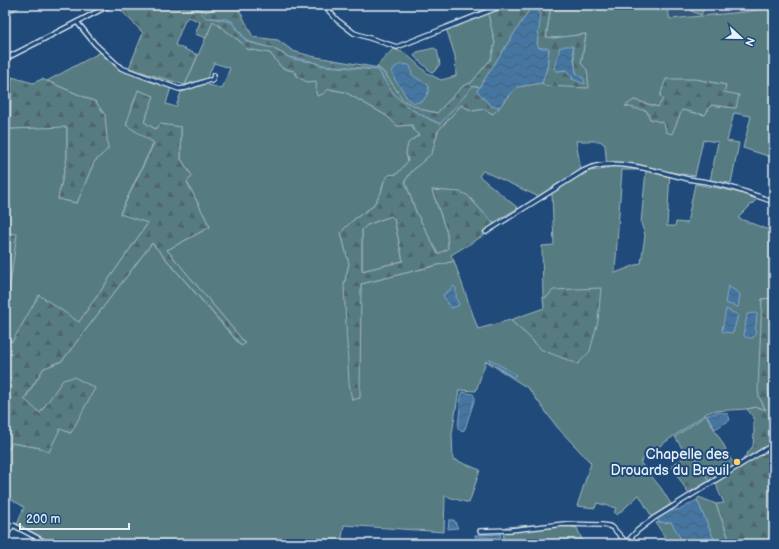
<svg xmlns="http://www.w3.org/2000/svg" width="779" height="549" font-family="'Balsamiq Sans',sans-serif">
  <defs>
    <pattern id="forest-firs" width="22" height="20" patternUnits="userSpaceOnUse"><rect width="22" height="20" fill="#577c82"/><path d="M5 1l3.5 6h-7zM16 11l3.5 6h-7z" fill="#4f6569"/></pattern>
    <pattern id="water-waves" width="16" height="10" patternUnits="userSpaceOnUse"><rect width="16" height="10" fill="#4476a1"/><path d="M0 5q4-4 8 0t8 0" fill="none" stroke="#455f76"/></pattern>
  </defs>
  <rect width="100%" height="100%" fill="#1f4a7a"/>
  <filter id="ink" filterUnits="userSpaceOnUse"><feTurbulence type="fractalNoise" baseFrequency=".025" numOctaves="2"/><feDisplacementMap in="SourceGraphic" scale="8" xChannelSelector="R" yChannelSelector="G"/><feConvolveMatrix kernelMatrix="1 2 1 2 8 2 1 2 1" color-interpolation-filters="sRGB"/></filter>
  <g filter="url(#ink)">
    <path fill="#34577d" d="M666 5H774V7L744 12 670 19Z"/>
    <g fill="#577c82" stroke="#a0b6bd" fill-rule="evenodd">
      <path d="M5 5H21L5 15Z"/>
      <path d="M193 5H229L220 6 206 12 191 6Z"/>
      <path d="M551 5H666L670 19 744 12 774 7V158L743 148 751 116 734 113 727 141 739 143 731 183 710 181 718 142 703 140 695 176 670 172 667 226H675L676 222 687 223 695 184 734 191 757 199 738 218 774 232V298L762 299 759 397 766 411 757 407 747 409 713 411 707 413 651 452 640 462 661 488 671 504 652 517 639 495 617 515 614 513 616 508 597 503 595 508 577 506 591 463 557 427 529 389 486 361 476 391 459 390 452 434 453 459 480 470 469 503 445 496 444 532 344 525 341 544H73L69 541 66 544H51L17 525 24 507 6 496 5 498V448L9 449 11 443 41 448 60 428 70 433 40 413 24 400 44 368 62 361 152 243 241 346 245 343 167 250 210 227 187 182 192 176 181 159V127L155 129 144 122 148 113 139 90 132 106 154 142 120 213 148 223 79 322 12 342 5 337V73L12 77 10 129 67 126V158L58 199 77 203 94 162 108 149 96 102 47 81 101 52 114 65 127 72 129 68 173 81 166 104 176 107 181 92 206 84 222 89 230 68 214 63 207 78 185 85 213 21 241 42 247 49 270 53 282 68 294 71 298 77 316 81 317 86 316 93 321 95 328 89 345 92 387 116 397 126 412 125 419 135 413 139 406 153 408 161 397 174 389 175 384 181 381 193 372 207 353 220 341 232 349 264 344 285 360 306 361 284 454 261 478 329 510 320 526 334 542 350 547 297 543 298 542 246 554 245 552 194 541 200 537 196 483 171 479 176 518 208 493 223 467 195 432 190 447 233 448 249 438 254 416 212 405 181 411 172 432 153 438 131 461 105 473 111 484 109 493 114 517 87 542 83 545 86 581 64 586 34 554 38H546ZM695 79 726 85 724 92 735 108 711 105 705 115 682 110 650 119 647 111 634 100 658 107 663 99ZM576 141H600L605 145 607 169 589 171 582 176ZM622 170H646L641 223 645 235 641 263 615 273Z"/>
      <path d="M693 5H706L701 15 691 11Z"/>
      <path d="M487 9 495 43 491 59 471 83 463 86 437 113C427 111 413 108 404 101 394 93 389 71 376 67L393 49 405 53 427 73 441 80 456 76 455 56 445 25Z"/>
      <path d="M434 48 437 50 440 64 434 72H431L414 56 417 52Z"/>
      <path d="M391 216 394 219 403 261 362 271V230L367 225Z"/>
      <path d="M774 379V410L770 407 768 385 774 382Z"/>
      <path d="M706 415 726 449 725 451 726 454 728 455 735 465 709 481 692 454 687 456 675 437Z"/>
      <path d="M699 497 716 504 731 544H716L697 500Z"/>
      <path d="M671 521 684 544H669L656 523C660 521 666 523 671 521Z"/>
      <path d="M573 522 572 527 577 528 584 544H502L505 527Z"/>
    </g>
    <g fill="url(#forest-firs)" stroke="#a0b6bd" fill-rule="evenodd">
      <path d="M116 5H189L206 12 220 6 237 5 253 37 278 40 293 51 311 56 379 68 389 79 404 101 424 110 437 113 463 86 471 83 491 59 495 43 487 9 495 6V5H551L546 37 554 38 586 34 581 63 587 70 589 88 545 86 542 83 547 68 549 49 539 48 537 44 538 32 530 9 477 91 491 106 500 107 493 114 484 109 473 111 461 105 438 131 432 153 411 172 405 181 416 212 438 254 448 249 447 233 432 190 460 192 467 195 493 223 496 228 451 255 454 261 361 284 360 398 352 400 349 383 344 285 349 264 341 232 353 220 372 207 381 193 384 181 389 175 397 174 408 161 406 153 408 143 419 135 414 131 412 125 397 126 387 116 345 92 329 89 321 95 317 96C315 91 317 86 316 81L307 82 298 77 294 71 282 68 270 53 247 49 241 42 213 21 206 38 195 34 200 22 189 17 185 20 175 45 198 55 185 85 129 68 143 33ZM573 46 576 73 584 79H572L573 77 566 70 556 71 554 68 557 57ZM391 216 394 219 403 261 362 271V230L367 225Z"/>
      <path d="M12 77 33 83 42 79 96 102 105 115 108 149 94 162 77 203 58 199 67 158V127L10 129Z"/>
      <path d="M666 79H695L726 85 724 92 739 95 736 108 711 105 705 115 682 110 672 134 666 132 664 123 650 119 647 111 625 106 634 100 658 107 663 99 660 96Z"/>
      <path d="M138 90 154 96 144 122 155 129 161 124 181 127V159L192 176 187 182 210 227 167 250 245 343 242 346 152 243 62 361 44 368 24 399 40 413 63 380 74 377 95 388 71 433 60 429 49 452 41 448 12 443 9 449 5 448V337L12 342 39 295 79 322 148 223 120 214 154 143 126 125Z"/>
      <path d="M5 233 17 234 9 291H5Z"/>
      <path d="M601 288 598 321 590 351 578 364 542 350 526 334 510 320 544 308 543 298 547 297 553 290Z"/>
      <path d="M774 298V382L768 385 770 407 774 410V544H731L716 504 724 503 718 490 716 482 746 464 743 459 753 446 754 434V418L747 409 757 407 766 410 759 397 758 389 762 299Z"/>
      <path d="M692 453 709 481 688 493 672 467V465Z"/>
    </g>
    <g fill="url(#water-waves)" stroke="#86a7c4">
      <path d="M536 8 541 14 537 44 539 48H549L547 68 542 83 517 87 505 99 500 107 491 106 477 91 530 9Z"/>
      <path d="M211 18 226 19 232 21 247 41 273 48 289 57 311 61 323 65 378 69C385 81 392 93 402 102 413 112 428 118 441 124 436 123 431 120 427 118 401 105 392 94 378 70L323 66 312 62 292 59 272 48 247 42 231 22Z"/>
      <path d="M565 46H573V52L576 73 584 79 585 84 572 79 573 77 566 70 557 71 554 68 557 57 559 55V48Z"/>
      <path d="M401 64 409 65 411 68 412 75 428 85 429 91 423 101 415 103 408 100 402 89 395 80 392 71 394 68Z"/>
      <path d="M453 286 456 288V297L459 305 452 308 449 306 443 295 450 290Z"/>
      <path d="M728 286 740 294 738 307 725 303Z"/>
      <path d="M726 309 738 315 733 333 723 332 722 330Z"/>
      <path d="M756 313 757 314 755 335 753 338 745 337 744 335 747 314Z"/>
      <path d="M490 359 516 375 513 377 489 361Z"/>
      <path d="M463 392 473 394 475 398 465 429 462 432 458 428 461 396Z"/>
      <path d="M719 412 728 414 730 420 715 429 707 415Z"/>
      <path d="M697 500 716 544H684L671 522 665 523 659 522 657 519 669 511 681 509Z"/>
      <path d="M449 520H454L458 528 448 529Z"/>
      <path d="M501 534 500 538 475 537V535Z"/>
    </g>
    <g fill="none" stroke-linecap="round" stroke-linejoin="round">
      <g stroke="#86a7c4" stroke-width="1">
        <path d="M178 5 187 9 199 10 206 18H212"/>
        <path d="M537 10 539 5"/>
        <path d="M5 17 23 5"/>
        <path d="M440 124 473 86 480 87"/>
      </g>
      <defs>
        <g id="minor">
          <path d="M324 5 337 20 354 33 397 47 504 5"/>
          <path d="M77 22 95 44 121 68 179 89 186 88 209 80 212 81 214 75"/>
          <path d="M5 59 110 5"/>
          <path d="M486 232 583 171C613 155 657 172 688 179 699 181 710 182 721 185 739 189 757 196 774 202"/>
          <path d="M480 531 511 530 564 524 602 525 609 526 613 528 626 542"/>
          <path d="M5 537 13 525 45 542 46 544"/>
          <path d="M625 544 637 531 654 518 774 444"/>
        </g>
      </defs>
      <use href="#minor" stroke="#e8f1f8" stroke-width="6"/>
      <use href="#minor" stroke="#1f4a7a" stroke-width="3.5"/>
    </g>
  </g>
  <circle fill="#ffd166" stroke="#1f4a7a" stroke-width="1.5" cx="737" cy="462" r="4"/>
  <g text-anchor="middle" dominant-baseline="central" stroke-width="4" stroke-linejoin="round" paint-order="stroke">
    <g font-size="14" fill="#e8f1f8" stroke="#1f4a7a" text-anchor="end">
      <text x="729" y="454">Chapelle des<tspan x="729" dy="16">Drouards du Breuil</tspan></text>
    </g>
  </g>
  <rect width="779" height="549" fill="none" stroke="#1f4a7a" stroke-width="20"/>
  <rect x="10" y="10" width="759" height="529" fill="none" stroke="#e8f1f8" stroke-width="1.5" filter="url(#ink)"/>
  <g transform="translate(741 38) rotate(112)" stroke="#1f4a7a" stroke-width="3" paint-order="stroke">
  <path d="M0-3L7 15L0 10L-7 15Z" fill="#e8f1f8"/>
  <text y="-6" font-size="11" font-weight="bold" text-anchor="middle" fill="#e8f1f8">N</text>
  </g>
  <path d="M20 523v6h109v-6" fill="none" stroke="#e8f1f8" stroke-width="2"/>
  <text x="26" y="523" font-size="12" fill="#e8f1f8" stroke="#1f4a7a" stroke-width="3" paint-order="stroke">200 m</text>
</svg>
